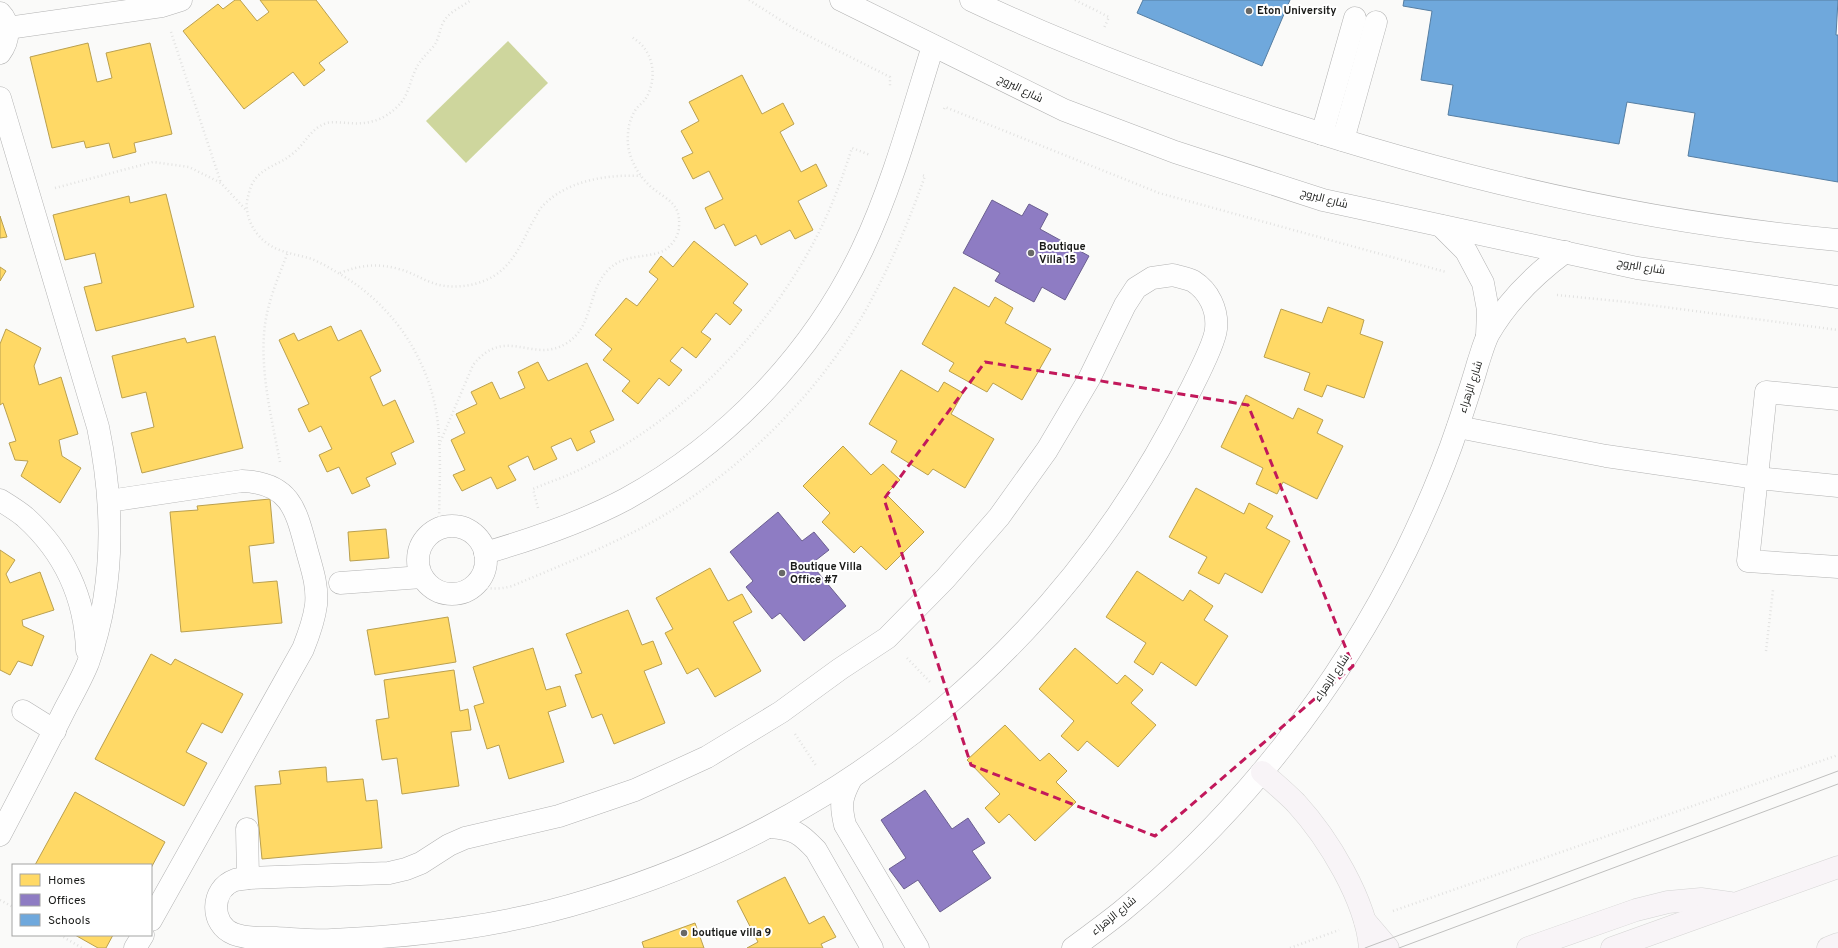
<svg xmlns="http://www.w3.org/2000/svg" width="1838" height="948" font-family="Overpass,Cairo,sans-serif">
  <rect width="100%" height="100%" fill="#fafaf9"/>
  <path fill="#ced69d" d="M508 41 548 83 466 163 426 121Z"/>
  <g fill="#ffd966" stroke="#baa04f">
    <path d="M235 0H240L257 21 269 12 260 0H316L348 42 319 63 325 70 304 86 293 72 244 109 183 31 218 4 223 9Z"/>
    <path d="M88 43 97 82 112 78 106 53 150 43 172 134 134 143 136 152 113 158 109 143 86 148 84 141 52 148 30 57Z"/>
    <path d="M742 75 762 114 783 103 794 124 780 132 801 172 816 164 827 186 798 201 813 230 795 239 790 230 761 245 756 235 735 246 724 224 715 229 705 208 723 199 709 171 693 179 682 158 693 153 681 131 699 121 689 102Z"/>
    <path d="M166 194 194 307 96 331 84 287 102 283 95 253 65 260 53 215 129 196 130 203Z"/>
    <path d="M0 216 7 237 0 238Z"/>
    <path d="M694 241 748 284 733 303 742 310 730 325 716 313 701 332 711 339 696 358 682 347 670 361 682 370 669 386 659 378 638 404 622 391 630 381 603 360 612 349 595 335 626 298 637 306 658 279 649 272 661 256 673 267Z"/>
    <path d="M0 267 6 271 0 281Z"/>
    <path d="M954 287 989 307 995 297 1013 308 1005 323 1051 349 1022 400 993 383 987 392 949 371 954 363 922 344Z"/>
    <path d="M1328 307 1364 320 1360 334 1383 342 1364 398 1327 385 1322 397 1304 390 1310 373 1264 357 1281 309 1322 323Z"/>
    <path d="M331 326 338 341 361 330 381 371 370 377 383 406 395 400 414 442 391 453 396 464 366 478 370 486 352 494 339 467 327 472 319 455 332 449 321 426 309 432 298 409 309 404 279 340 294 333 298 341Z"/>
    <path d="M6 329 41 348 34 366 39 385 61 377 78 434 59 440 62 456 81 468 60 503 21 476 28 461 15 460 9 443 16 441 3 403 0 405V344Z"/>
    <path d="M215 336 243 448 142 473 131 433 154 427 146 392 122 398 112 356 185 338 187 343Z"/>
    <path d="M538 362 548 381 587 363 614 420 590 431 595 442 577 451 571 438 551 447 557 459 534 470 528 456 508 466 516 480 497 489 491 477 462 491 453 475 465 470 451 440 465 433 456 414 477 404 471 392 492 382 500 399 525 388 518 372Z"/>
    <path d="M901 370 938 392 944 382 963 393 951 414 994 439 965 488 933 469 928 475 891 452 897 441 869 424Z"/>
    <path d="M1246 395 1293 419 1298 408 1323 420 1317 433 1343 446 1317 499 1283 482 1277 494 1256 484 1263 468 1221 447Z"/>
    <path d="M843 446 871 475 883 464 900 480 886 494 924 532 886 570 861 546 854 553 822 522 830 513 803 486Z"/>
    <path d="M1196 488 1244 514 1249 503 1273 516 1266 528 1290 541 1262 593 1225 573 1219 584 1198 573 1207 557 1169 537Z"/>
    <path d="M270 499 274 543 249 546 253 583 277 581 282 623 181 632 170 512 198 510 197 506Z"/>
    <path d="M386 529 389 558 350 561 348 532Z"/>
    <path d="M0 550 15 560 6 574 10 583 40 572 54 610 22 620 23 626 44 636 32 666 18 661 10 675 0 670Z"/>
    <path d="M710 568 728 601 742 594 752 612 733 622 761 671 715 697 698 668 687 674 665 633 673 629 656 598Z"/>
    <path d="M1137 571 1183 601 1190 590 1213 606 1204 620 1228 636 1196 686 1161 662 1153 675 1134 662 1146 643 1106 617Z"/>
    <path d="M628 610 642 645 653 641 662 664 644 671 665 723 614 744 602 714 592 718 575 675 582 673 566 634Z"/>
    <path d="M448 617 456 662 375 675 367 630Z"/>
    <path d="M533 648 546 690 560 686 566 706 548 712 564 762 509 779 499 745 487 749 474 706 484 703 473 667Z"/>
    <path d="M1075 648 1117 684 1125 675 1143 690 1131 703 1156 725 1118 767 1087 741 1078 751 1061 736 1074 721 1039 689Z"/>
    <path d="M151 654 171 665 175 659 243 694 222 733 202 723 186 752 207 763 184 806 95 759Z"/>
    <path d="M454 670 460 711 468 709 471 730 451 732 459 786 402 794 397 758 382 760 376 720 389 718 384 680Z"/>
    <path d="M1005 725 1040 761 1049 753 1067 771 1056 782 1076 802 1035 841 1009 814 999 823 985 808 1000 794 967 760Z"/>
    <path d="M326 767 327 782 363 779 366 801 377 800 382 848 262 859 255 786 281 784 279 771Z"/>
    <path d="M75 792 165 842 151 868V865H35Z"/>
    <path d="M785 877 809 924 824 916 836 937 821 944 823 948H747L758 942 737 901Z"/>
    <path d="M695 923 704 948H644L642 942Z"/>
    <path d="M75 935H113L106 948H98Z"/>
  </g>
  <g fill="#8e7cc3" stroke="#6b5f90">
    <path d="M992 200 1022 216 1029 204 1048 214 1040 229 1089 256 1065 300 1042 287 1034 302 995 281 1000 273 963 253Z"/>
    <path d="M778 512 802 541 814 532 829 550 811 564 846 606 804 641 780 613 772 619 746 587 753 581 730 552Z"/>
    <path d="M925 790 952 829 968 818 985 843 972 851 991 878 940 912 918 880 904 889 889 869 906 858 881 820Z"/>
  </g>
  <g fill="#6fa8dc" stroke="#567ea2">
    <path d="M1143 0H1290L1262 66 1137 13Z"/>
    <path d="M1404 0H1838L1836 35H1838V182L1688 156 1695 113 1627 102 1619 144 1448 115 1453 85 1421 80 1432 11 1403 6Z"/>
  </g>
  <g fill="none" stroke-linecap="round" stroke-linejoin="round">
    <defs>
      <g id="minor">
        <path d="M841 0 1064 110 1175 152 1323 200 1637 268 1838 297"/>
        <path d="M971 0C1070 47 1172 85 1276 119 1458 179 1647 223 1838 240"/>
        <path d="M0 13C11 24 9 41 0 53"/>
        <path d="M8 28 162 6 181 0"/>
        <path d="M0 98 98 427C114 504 115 587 88 663 82 678 73 694 65 709 44 751 22 793 0 835"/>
        <path d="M1322 134 1355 18"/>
        <path d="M1343 140 1376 22"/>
        <path d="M1441 226 1466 251 1483 283 1488 310 1487 336"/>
        <path d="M1173 275C1179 277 1187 278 1193 281 1209 291 1218 310 1216 329 1215 343 1196 379 1189 393 1067 640 852 821 589 900 505 926 419 936 332 940 314 941 295 939 276 938 262 938 247 939 234 934 210 925 210 889 235 880 239 879 244 879 248 878L389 873 406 869 421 863 449 845 465 838 559 816 635 790 707 757 781 712 840 669 887 638 945 579 999 517 1047 450 1089 379 1125 305 1136 288 1152 278Z"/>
        <path d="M1838 399 1766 392 1748 561 1838 567"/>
        <path d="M1458 427 1606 456 1757 478 1838 486"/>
        <path d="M0 500C8 505 18 511 25 517 64 552 85 598 87 650"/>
        <path d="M109 501 242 481C291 483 296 510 307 551 312 569 318 586 316 605 314 621 309 634 303 649L151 920"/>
        <circle cx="452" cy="560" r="34"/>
        <path d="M485 553C533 539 581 523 626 499 727 443 812 355 862 250 892 187 912 113 933 46"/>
        <path d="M340 583 422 577"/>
        <path d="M23 711 55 731"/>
        <path d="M851 779C841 798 840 804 845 825L918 948"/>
        <path d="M771 827C794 829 800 833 816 850L872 948"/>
        <path d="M247 829 248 878"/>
        <path d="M135 948 143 935"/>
        <path d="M1073 948C1089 936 1106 924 1122 911 1241 813 1338 689 1406 551 1426 510 1444 468 1458 426 1465 405 1472 384 1478 363 1481 354 1484 343 1488 335 1507 301 1534 275 1565 252"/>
      </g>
      <g id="major">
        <path d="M1262 772C1273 782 1285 792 1296 803 1328 838 1366 900 1370 948"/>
        <path d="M1365 921 1388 948"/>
        <path d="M1528 948 1636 910 1668 902 1701 899 1730 903"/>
        <path d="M1612 948 1838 867"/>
        <path d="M1828 948 1838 944"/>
      </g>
    </defs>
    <use href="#minor" stroke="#b2b2b2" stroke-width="23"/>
    <use href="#major" stroke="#d4d4d3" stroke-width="23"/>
    <g stroke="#e2e2e1" stroke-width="2.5" stroke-dasharray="1 3" stroke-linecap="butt">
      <path d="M749 0 793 28 890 77V88"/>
      <path d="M1075 0 1109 17 1104 28"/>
      <path d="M171 32 221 183"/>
      <path d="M944 109 945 107 1159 193 1446 272"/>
      <path d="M55 188 153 162 189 167 221 183 246 210"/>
      <path d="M340 273C360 265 378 263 399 269 411 272 421 279 433 283 449 289 470 287 486 280 510 270 520 247 531 225 534 220 537 214 540 209 563 181 607 174 641 176"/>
      <path d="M1557 295 1627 302 1838 330"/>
      <path d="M439 445 473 365C506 324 532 365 567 343 594 326 587 290 609 269 626 253 645 259 663 251 671 247 679 236 679 227 681 202 666 200 650 186 636 173 626 153 628 135 628 126 631 117 636 109 639 105 644 102 646 98 655 83 655 63 645 49 642 44 636 40 632 37"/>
      <path d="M280 462C272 420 261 377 264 334 266 305 278 278 288 252"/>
      <path d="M538 508 533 489C549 482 565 477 581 469 681 420 765 336 816 238 831 209 842 179 852 148L870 155"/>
      <path d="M439 529C439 492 442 453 437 416 431 377 412 338 385 310 372 296 356 283 338 273 330 268 321 263 312 259 299 255 284 253 273 247 256 238 245 219 247 201 249 192 251 183 257 177 267 166 280 164 291 155 305 145 310 128 327 123 334 121 342 123 349 123 367 125 384 120 397 107 408 97 409 84 415 71 419 61 426 55 433 47 439 40 439 31 443 23 448 12 462 7 471 0"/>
      <path d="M475 585C488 589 498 590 512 586 564 564 618 543 666 514 748 464 821 390 868 306 891 264 909 221 925 176L922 175"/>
      <path d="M1766 651 1773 590"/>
      <path d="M907 658 931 683"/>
      <path d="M795 734 817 767"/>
      <path d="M0 900 13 907"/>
      <path d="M1393 911 1838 755"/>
      <path d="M60 935 82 948"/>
      <path d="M1290 948 1339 930"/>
    </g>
    <use href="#minor" stroke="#fefefe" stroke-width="22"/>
    <use href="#major" stroke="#f8f4f7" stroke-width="22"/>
    <g stroke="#c0c0bf" stroke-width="1">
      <path d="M1365 948 1838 771"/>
      <path d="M1399 948 1838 784"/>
    </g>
  </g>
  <path fill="none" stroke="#c2185b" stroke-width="3" stroke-dasharray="8 5" stroke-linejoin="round" d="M985 362 1248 405 1353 666 1155 836 971 765 884 499Z"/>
  <g fill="#686967" stroke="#fff" stroke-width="1.5">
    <circle cx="1249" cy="11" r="4"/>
    <circle cx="1031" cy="253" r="4"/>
    <circle cx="782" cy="573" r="4"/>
    <circle cx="684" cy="933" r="4"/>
  </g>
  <g text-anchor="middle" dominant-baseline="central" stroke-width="4" stroke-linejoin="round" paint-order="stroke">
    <g font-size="11" font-weight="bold" fill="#1a1b19" stroke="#fff" text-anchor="start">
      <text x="1257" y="11">Eton University</text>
      <text x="1039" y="247">Boutique<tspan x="1039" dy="13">Villa 15</tspan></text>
      <text x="790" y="567">Boutique Villa<tspan x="790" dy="13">Office #7</tspan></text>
      <text x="692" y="933">boutique villa 9</text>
    </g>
    <g font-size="11" fill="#1a1b19" stroke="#fff">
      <text transform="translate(1020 89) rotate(26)">شارع البروج</text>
      <text transform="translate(1324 199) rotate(15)">شارع البروج</text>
      <text transform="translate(1641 267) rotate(10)">شارع البروج</text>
      <text transform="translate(1471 387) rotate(-72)">شارع الزهراء</text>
      <text transform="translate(1332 678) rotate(-56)">شارع الزهراء</text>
      <text transform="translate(1114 916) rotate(-39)">شارع الزهراء</text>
    </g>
  </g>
  <rect x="12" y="864" width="140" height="72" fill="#ffffff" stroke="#a3a4a3"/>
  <rect x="20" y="874" width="20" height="12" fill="#ffd966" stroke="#a3a4a3"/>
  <text x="48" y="884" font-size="12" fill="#1a1b19">Homes</text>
  <rect x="20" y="894" width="20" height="12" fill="#8e7cc3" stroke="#a3a4a3"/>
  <text x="48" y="904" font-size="12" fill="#1a1b19">Offices</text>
  <rect x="20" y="914" width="20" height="12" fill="#6fa8dc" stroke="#a3a4a3"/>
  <text x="48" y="924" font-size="12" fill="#1a1b19">Schools</text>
</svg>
